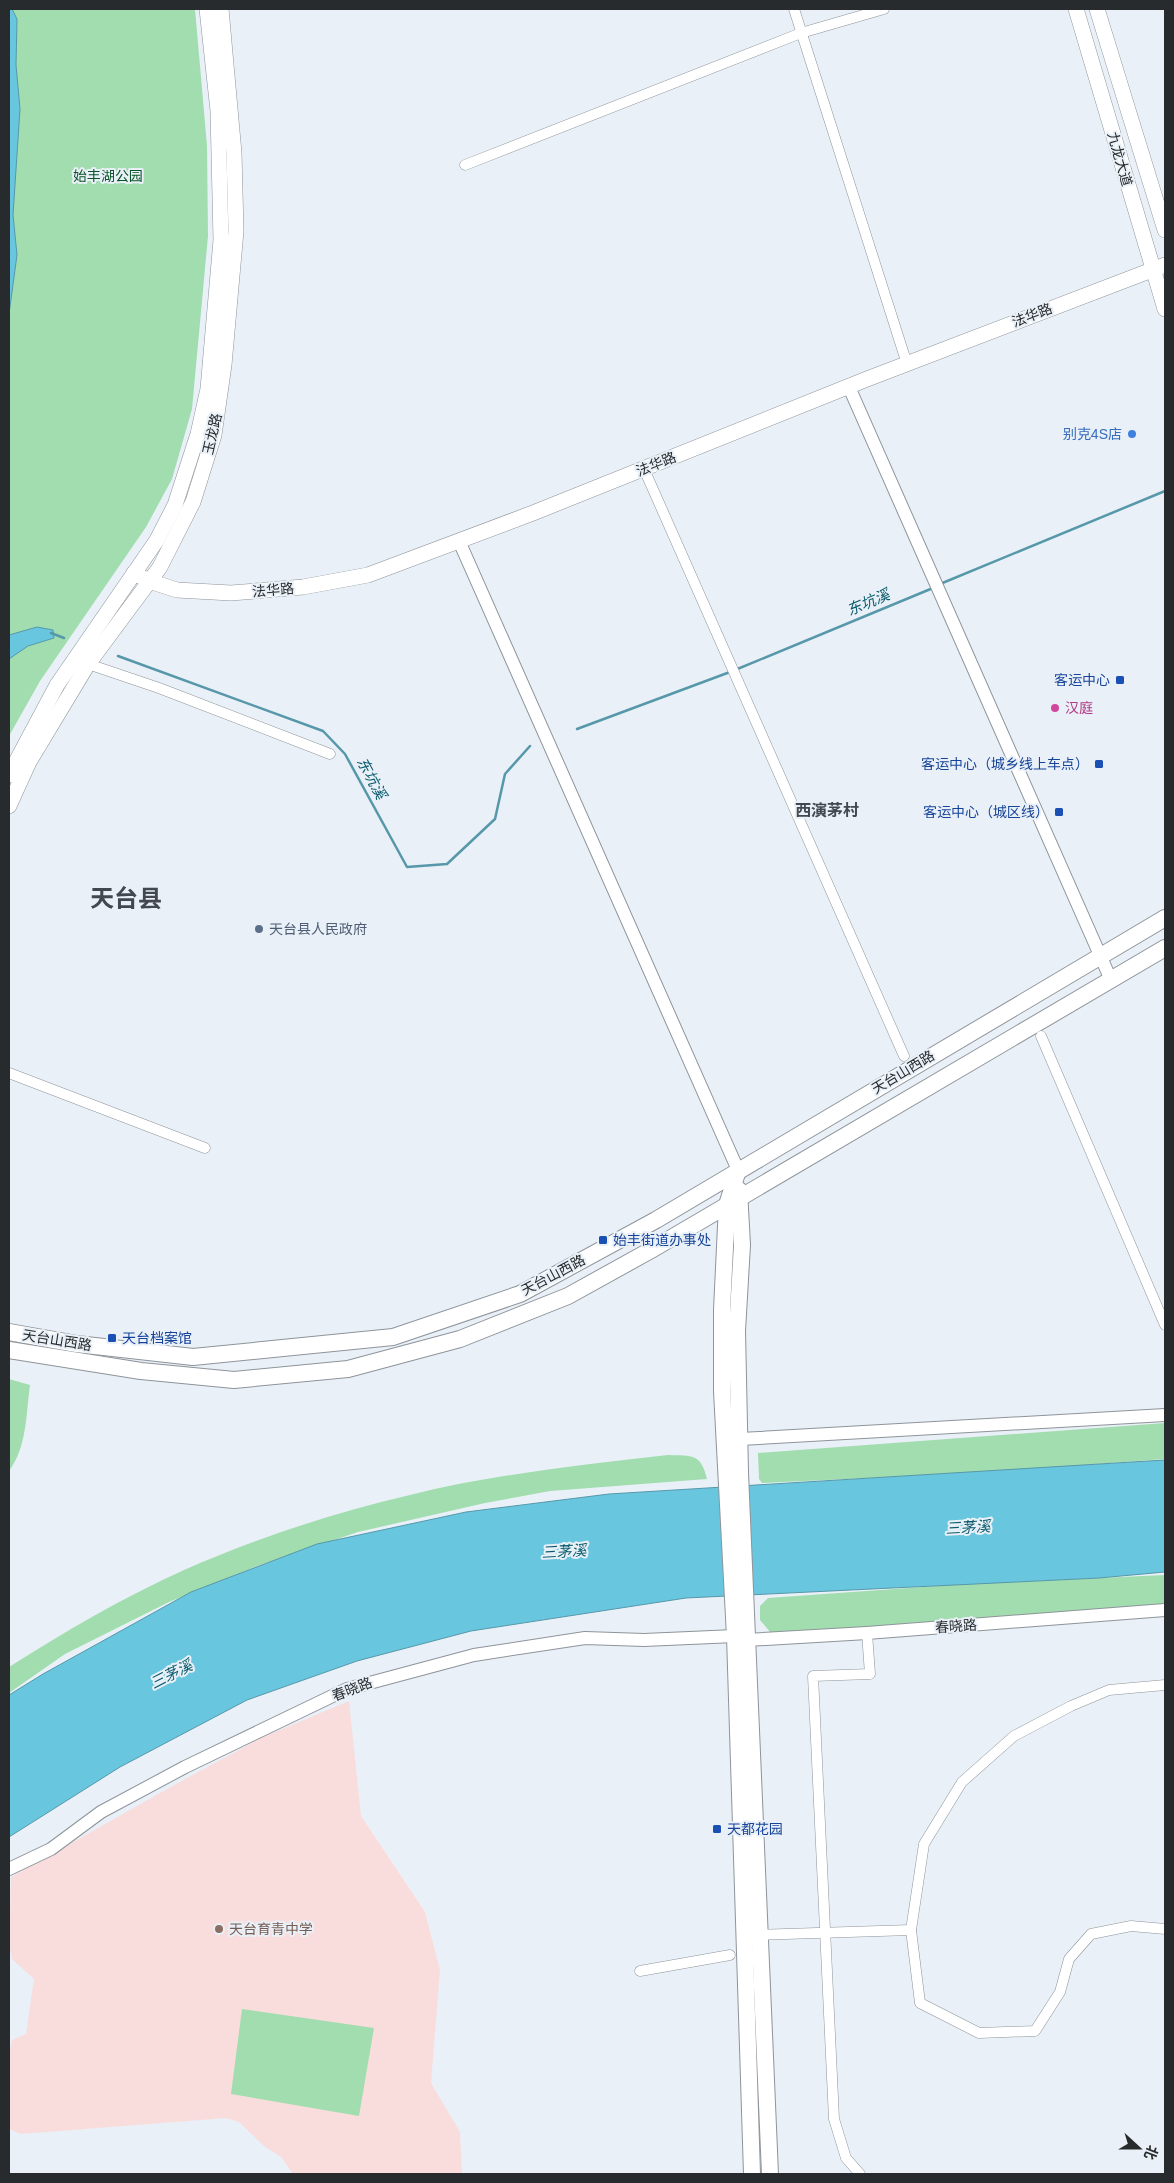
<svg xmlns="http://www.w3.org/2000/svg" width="1174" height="2183" font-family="Arial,'Noto Sans SC',sans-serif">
  <rect width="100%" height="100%" fill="#e9f0f7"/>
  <path fill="#f9dddd" d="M349 1701 361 1816 425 1912 440 1970 431 2083 460 2132 462 2174H293L281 2157 264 2146 239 2122 226 2118 21 2134 9 2129V2055L12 2040 26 2034 34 1979 12 1959 9 1945 11 1877 176 1784 263 1737Z"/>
  <g fill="#a1ddae">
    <path d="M9 9H195L207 146 208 236 192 409 172 479 146 527 40 681 9 736Z"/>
    <path d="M9 1379 30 1385C26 1414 27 1447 9 1471Z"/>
    <path d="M1165 1423V1459L976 1473 762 1483 759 1479 758 1453Z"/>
    <path d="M668 1455C692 1456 701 1453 707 1479L550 1491 485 1503 358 1532 257 1566 169 1602 65 1654 9 1693V1667C64 1632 124 1597 184 1570 257 1538 333 1513 410 1495 494 1474 582 1465 668 1455Z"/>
    <path d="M1165 1575V1612L771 1633 760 1620V1606L768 1598 965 1584Z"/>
    <path d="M242 2009 374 2028 359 2116 231 2094Z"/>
  </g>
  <g fill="#69c6df" stroke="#5698aa">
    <path d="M9 9H12L17 19 16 65 20 109 13 215 17 255 9 314Z"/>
    <path d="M37 627 53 630 54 638 28 646 9 659V635Z"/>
    <path d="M1165 1460V1572L1099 1578 686 1598 471 1631 357 1661 247 1700 120 1767 9 1837V1695L43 1674 191 1592 317 1544 466 1512 609 1494Z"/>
  </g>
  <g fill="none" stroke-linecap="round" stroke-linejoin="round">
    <g stroke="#5698aa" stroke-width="2.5">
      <path d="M940 584 1165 491"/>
      <path d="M51 633 64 638"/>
      <path d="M118 656 323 731 345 754 407 867 447 864 495 819 505 774 530 746"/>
      <path d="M735 670 933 588"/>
      <path d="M577 729 730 672"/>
    </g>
    <defs>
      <g id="minor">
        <path d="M794 9 907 364"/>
        <path d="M465 165 801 33 884 9"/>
        <path d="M644 469 904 1056"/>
        <path d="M88 664 159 688 330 754"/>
        <path d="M1041 1036 1165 1325"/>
        <path d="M9 1073 205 1148"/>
        <path d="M1165 1685 1109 1690 1071 1706 1014 1736 962 1782 924 1844 911 1930 920 2003 979 2033 1035 2031 1060 1992 1069 1959 1091 1934 1131 1926 1165 1929"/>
        <path d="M756 1935 911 1930"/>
        <path d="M640 1971 730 1955"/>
        <path d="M860 2174 846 2158 834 2119 813 1676 870 1674 867 1633"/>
      </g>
      <g id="tertiary">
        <path d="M849 387 1111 980"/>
        <path d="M459 541 738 1170"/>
        <path d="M740 1439 1165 1415"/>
        <path d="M747 1640 867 1633 1165 1610"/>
        <path d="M9 1869 51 1849 101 1812 185 1767 347 1689 474 1655 585 1638 644 1640 735 1636"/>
      </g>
      <g id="secondary">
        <path d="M1076 9 1165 309"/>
        <path d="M1097 9 1165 230"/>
        <path d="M134 573 149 581 177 590 231 593 303 587 368 575 533 513 867 379 1165 265"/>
        <path d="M9 775 57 685 157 540 175 505 198 434 208 389 221 240 218 111 207 9"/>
        <path d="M9 806 29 762 88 664 160 567 193 502 214 435 224 365 236 231 234 153 221 9"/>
      </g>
      <g id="primary">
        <path d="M738 1170 727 1205 722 1310V1391L735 1636 752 2174"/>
        <path d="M739 1190 742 1245 737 1331 740 1473 770 2174"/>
        <path d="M9 1332 77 1344 193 1357 393 1337 520 1294 656 1220 1165 918"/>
        <path d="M9 1350 141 1371 234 1380 348 1369 460 1339 568 1296 651 1250 1165 948"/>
      </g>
    </defs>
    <use href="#minor" stroke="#8e949a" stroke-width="11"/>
    <use href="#tertiary" stroke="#8e949a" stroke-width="14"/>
    <use href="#secondary" stroke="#8e949a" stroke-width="16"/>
    <use href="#primary" stroke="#8e949a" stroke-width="18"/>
    <use href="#minor" stroke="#fff" stroke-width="10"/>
    <use href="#tertiary" stroke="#fff" stroke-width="12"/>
    <use href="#secondary" stroke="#fff" stroke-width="15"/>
    <use href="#primary" stroke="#fff" stroke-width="16"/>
  </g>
  <circle fill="#3f7fe0" stroke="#e9f0f7" stroke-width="2" cx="1132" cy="434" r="5"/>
  <g fill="#1a4fb4" stroke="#e9f0f7" stroke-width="2">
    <rect x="1115" y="675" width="10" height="10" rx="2.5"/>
    <rect x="1094" y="759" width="10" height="10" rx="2.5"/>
    <rect x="1054" y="807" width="10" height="10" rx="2.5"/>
    <rect x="598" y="1235" width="10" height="10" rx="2.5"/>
    <rect x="107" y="1333" width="10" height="10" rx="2.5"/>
    <rect x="712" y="1824" width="10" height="10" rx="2.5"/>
  </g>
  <circle fill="#d1479c" stroke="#e9f0f7" stroke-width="2" cx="1055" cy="708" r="5"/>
  <circle fill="#5c6f8a" stroke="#e9f0f7" stroke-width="2" cx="259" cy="929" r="5"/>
  <circle fill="#8d6e63" stroke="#e9f0f7" stroke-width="2" cx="219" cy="1929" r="5"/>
  <g text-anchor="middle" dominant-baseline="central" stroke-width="4" stroke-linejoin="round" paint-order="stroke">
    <g font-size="14" fill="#282b2d" stroke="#e9f0f7">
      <text transform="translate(1120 159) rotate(74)">九龙大道</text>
      <text transform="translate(1032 315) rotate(-21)">法华路</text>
      <text transform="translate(212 434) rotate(-77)">玉龙路</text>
      <text transform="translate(656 464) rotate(-22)">法华路</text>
      <text transform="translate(273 590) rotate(-5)">法华路</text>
      <text transform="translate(903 1072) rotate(-31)">天台山西路</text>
      <text transform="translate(553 1275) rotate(-28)">天台山西路</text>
      <text transform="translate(57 1340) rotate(9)">天台山西路</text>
      <text transform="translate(956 1626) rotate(-4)">春晓路</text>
      <text transform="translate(352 1689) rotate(-21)">春晓路</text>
    </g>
    <g font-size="14" fill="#0b5427" stroke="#e9f0f7">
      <text x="108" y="176">始丰湖公园</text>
    </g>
    <g font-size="14" fill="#366cbe" stroke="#e9f0f7" text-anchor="end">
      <text x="1122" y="434">别克4S店</text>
    </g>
    <g font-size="14" fill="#164399" stroke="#e9f0f7" text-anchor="end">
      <text x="1110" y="680">客运中心</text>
      <text x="1089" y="764">客运中心（城乡线上车点）</text>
      <text x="1049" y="812">客运中心（城区线）</text>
      <text x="613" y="1240" text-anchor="start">始丰街道办事处</text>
      <text x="122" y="1338" text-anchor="start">天台档案馆</text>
      <text x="727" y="1829" text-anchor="start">天都花园</text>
    </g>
    <g font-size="14" fill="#b23c85" stroke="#e9f0f7" text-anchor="start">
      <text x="1065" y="708">汉庭</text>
    </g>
    <g font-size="14" fill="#4e5e75" stroke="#e9f0f7" text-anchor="start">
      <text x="269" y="929">天台县人民政府</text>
    </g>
    <g font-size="14" fill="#785e54" stroke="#e9f0f7" text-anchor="start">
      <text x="229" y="1929">天台育青中学</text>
    </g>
    <g font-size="15" font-style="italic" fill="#0b5c6d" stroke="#e9f0f7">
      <text transform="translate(868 602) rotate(-23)">东坑溪</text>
      <text transform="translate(372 778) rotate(62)">东坑溪</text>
      <text transform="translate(968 1527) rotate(-3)">三茅溪</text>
      <text transform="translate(564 1551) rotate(-3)">三茅溪</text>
      <text transform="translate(171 1674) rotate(-27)">三茅溪</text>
    </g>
    <g font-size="16" font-weight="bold" fill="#43484e" stroke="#e9f0f7">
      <text x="827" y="810">西演茅村</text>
    </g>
    <g font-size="24" font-weight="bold" fill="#43484e" stroke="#e9f0f7">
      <text x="126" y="898">天台县</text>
    </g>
  </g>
  <rect width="1174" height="2183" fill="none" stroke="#282b2d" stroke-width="20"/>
  <g transform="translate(1139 2148) rotate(111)" stroke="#e9f0f7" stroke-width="4" paint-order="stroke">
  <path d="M0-4L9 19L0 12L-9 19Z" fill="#282b2d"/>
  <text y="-8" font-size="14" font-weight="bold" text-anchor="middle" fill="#282b2d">北</text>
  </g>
</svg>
